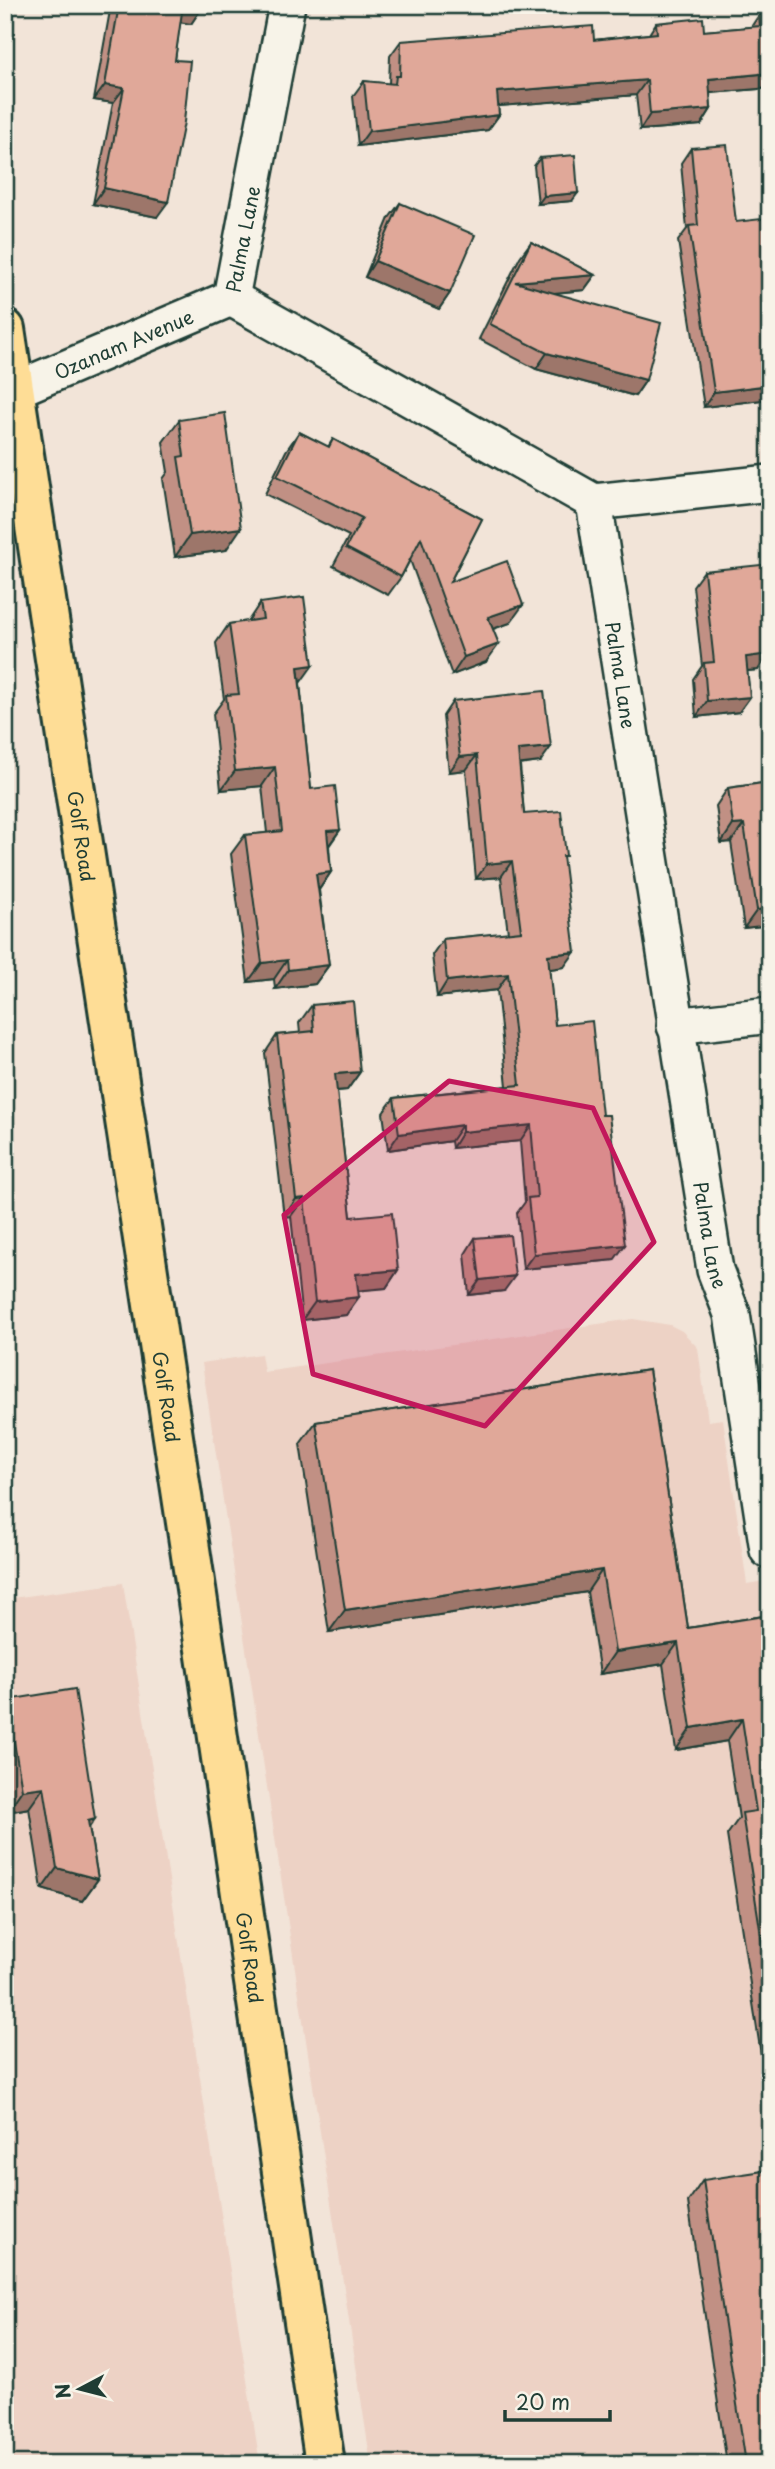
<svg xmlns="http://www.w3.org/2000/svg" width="775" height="2469" font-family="'Playpen Sans',sans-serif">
  <rect width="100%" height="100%" fill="#f2e4d8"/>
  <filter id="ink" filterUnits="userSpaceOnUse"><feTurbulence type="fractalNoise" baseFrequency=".0143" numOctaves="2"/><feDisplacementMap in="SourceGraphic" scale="14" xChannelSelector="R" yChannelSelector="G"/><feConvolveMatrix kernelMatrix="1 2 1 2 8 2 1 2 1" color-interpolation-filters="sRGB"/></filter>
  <g filter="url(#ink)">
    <g fill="#edd2c5">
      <path d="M633 1319 670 1325 682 1331 698 1348 708 1421 723 1419 747 1584 770 1580V2464H371L202 1363 261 1354 264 1372Z"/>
      <path d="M123 1583 260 2464H5V1599Z"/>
    </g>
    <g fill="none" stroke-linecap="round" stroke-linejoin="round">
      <defs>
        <g id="minor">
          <path d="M231 298 594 502"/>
          <path id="s1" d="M231 298 287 5"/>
          <path id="s2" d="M5 391 15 390 231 298"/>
          <path id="s3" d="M594 502 715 1270 732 1314 768 1550"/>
          <path d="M594 502 770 483"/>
          <path d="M675 1026 770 1015"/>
        </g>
        <g id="primary">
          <path id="s4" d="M5 329 197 1595 325 2464"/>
        </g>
      </defs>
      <use href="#minor" stroke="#1f3d34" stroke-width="40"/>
      <use href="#primary" stroke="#1f3d34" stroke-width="44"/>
      <use href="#minor" stroke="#f7f3e8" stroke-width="35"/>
      <use href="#primary" stroke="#fedd96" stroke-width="38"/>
    </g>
    <g fill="#c19084" stroke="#1f3d34" stroke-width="2">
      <path d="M111 5H202L201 9 191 24 180 22 175 60 157 217 93 204 113 103 94 100Z"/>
      <path d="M770 14V88L710 93 711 109 701 125 640 130 636 95 498 106 499 115 488 130 358 146 353 96 364 81 389 84 390 56 401 41 594 40 649 34 656 23 704 31 751 27 759 15Z"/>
      <path d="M691 148 736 222 770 399 704 407 678 241 687 229 681 163Z"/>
      <path d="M540 158 572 201 538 204 534 166Z"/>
      <path d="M400 203 450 293 439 309 365 277 389 218Z"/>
      <path d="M531 242 595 275 584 290 553 293 646 380 635 396 536 369 479 339 520 257Z"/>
      <path d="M179 420 226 550 175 557 163 479 168 472 163 442Z"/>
      <path d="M299 432 328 447 333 439 482 519 450 582 510 623 493 629 486 662 452 675 410 560 401 577 388 595 333 566 349 536 265 494 286 451Z"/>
      <path d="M704 571 768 644 758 670 747 671 750 697 739 712 696 717 693 679 702 666 693 586Z"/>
      <path d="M260 603 300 683 311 789 340 830 329 846 331 872 319 890 329 965 315 984 275 989 274 979 248 982 231 854 245 835 267 833 262 786 221 790 213 714 224 699 216 643 229 624 248 621Z"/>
      <path d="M453 701 540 762 520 765 524 814 563 860 564 967 549 969 555 1025 614 1260 523 1269 517 1213 525 1202 520 1141 452 1148 451 1141 388 1150 383 1113 394 1098 507 1086 497 990 437 997 432 955 443 939 508 933 501 877 476 879 466 770 449 772 443 716Z"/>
      <path d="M770 782V925L744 928 731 842 721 843 716 806 728 788Z"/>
      <path d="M312 1005 360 1072 347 1090 337 1091 351 1217 398 1270 386 1288 358 1290 346 1315 302 1320 291 1216 284 1217 265 1053 277 1035 300 1033 299 1023Z"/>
      <path d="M475 1238 504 1291 469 1295 465 1254Z"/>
      <path d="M649 1370 688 1628 770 1615V2086L766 2087 727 1835 739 1818 727 1741 676 1750 663 1664 600 1674 587 1592 329 1632 300 1444 316 1422Z"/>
      <path d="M7 1700 89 1827 98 1879 82 1901 42 1889 29 1808 7 1812 5 1802V1703Z"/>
      <path d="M703 2180 770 2464H727L688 2202Z"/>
    </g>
    <g fill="#9d766b" stroke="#1f3d34" stroke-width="2">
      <path d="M183 5 201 9 191 24 172 21Z"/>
      <path d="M770 73V88L698 94 709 79Z"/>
      <path d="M647 80 636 95 486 107 497 92Z"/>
      <path d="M105 85 124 88 113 103 94 100Z"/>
      <path d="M711 109 701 125 640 130 650 114Z"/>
      <path d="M499 115 488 130 358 146 369 131Z"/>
      <path d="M104 188 168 202 157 217 93 204Z"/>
      <path d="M578 193 572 201 538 204 544 196Z"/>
      <path d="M375 261 450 293 439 309 365 277Z"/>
      <path d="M595 275 584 290 504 298 515 282Z"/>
      <path d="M547 353 646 380 635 396 536 369Z"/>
      <path d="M770 385V399L704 407 714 392Z"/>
      <path d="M241 528 226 550 175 557 190 535Z"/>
      <path d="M523 605 510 623 475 635 488 617Z"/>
      <path d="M766 630H770V644L755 645Z"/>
      <path d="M499 644 486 662 452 675 464 657Z"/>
      <path d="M769 654 758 670 735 672 746 657Z"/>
      <path d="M313 665 300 683 298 667Z"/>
      <path d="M750 697 739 712 696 717 707 701Z"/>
      <path d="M551 747 540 762 507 766 518 750Z"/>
      <path d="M477 755 466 770 449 772 460 757Z"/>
      <path d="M275 767 262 786 221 790 235 771Z"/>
      <path d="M744 824 731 842 721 843 733 825Z"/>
      <path d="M340 830 326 849 327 831Z"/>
      <path d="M512 861 501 877 476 879 487 864Z"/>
      <path d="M331 872 318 891 316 874Z"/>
      <path d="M770 908V925L744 928 757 910Z"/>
      <path d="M575 952 564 967 537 971 548 955Z"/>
      <path d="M287 960 274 979 248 982 262 963Z"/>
      <path d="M329 965 315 984 275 989 288 970Z"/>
      <path d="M508 974 497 990 437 997 447 981Z"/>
      <path d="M360 1072 347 1090 323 1092 335 1074Z"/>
      <path d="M462 1125 451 1141 388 1150 399 1134Z"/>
      <path d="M531 1125 520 1141 452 1148 462 1132Z"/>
      <path d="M304 1198 291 1216 284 1217 296 1199Z"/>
      <path d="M625 1245 614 1260 523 1269 534 1254Z"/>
      <path d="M398 1270 386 1288 344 1292 356 1274Z"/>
      <path d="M515 1276 504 1291 469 1295 480 1280Z"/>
      <path d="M359 1297 346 1315 302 1320 315 1302Z"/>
      <path d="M602 1570 587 1592 329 1632 345 1610Z"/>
      <path d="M678 1643 663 1664 600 1674 615 1652Z"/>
      <path d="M742 1719 727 1741 676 1750 691 1728Z"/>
      <path d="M44 1787 29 1808 7 1812 22 1790Z"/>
      <path d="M95 1819 80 1841 88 1821Z"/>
      <path d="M57 1868 98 1879 82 1901 42 1889Z"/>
    </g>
    <g fill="#e0a899" stroke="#1f3d34" stroke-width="2">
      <path d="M119 5H202L201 9 183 5 175 60 190 61 184 122 168 202 104 188 124 88 105 85Z"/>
      <path d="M770 14V73L709 79 711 109 650 114 647 80 497 92 499 115 369 131 364 81 395 84 396 76H400L401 41 593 26 594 40 657 33 656 23 703 18 704 31 760 26 759 15Z"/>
      <path d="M727 145 736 222 770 218V385L714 392 689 226 698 225 691 148Z"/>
      <path d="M575 155 578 193 544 196 540 158Z"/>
      <path d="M400 203 475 235 450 293 375 261Z"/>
      <path d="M531 242 595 275 515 282 661 323 646 380 547 353 490 324Z"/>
      <path d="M225 413 241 528 190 535 178 457 184 456 179 420Z"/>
      <path d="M299 432 329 447 333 439 482 519 450 582 507 561 523 605 488 617 499 644 464 657 421 538 401 577 346 548 362 518 277 476Z"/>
      <path d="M770 564V630H766L769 654 746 657 750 697 707 701 704 663 714 662 704 571Z"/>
      <path d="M304 597 313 665 298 667 311 789 335 786 340 830 327 831 331 872 316 874 329 965 288 970 287 960 262 963 245 835 282 831 275 767 235 771 226 695 239 694 229 624 263 619 260 603Z"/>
      <path d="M544 691 551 747 518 750 524 814 561 811 566 856H563L575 952 548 955 555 1025 592 1021 602 1115H609L625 1245 534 1254 528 1198 537 1197 531 1125 462 1132V1125L399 1134 394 1098 520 1085 508 974 447 981 443 939 521 931 512 861 487 864 477 755 460 757 453 701Z"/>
      <path d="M770 782V908L757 910 744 824 733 825 728 788Z"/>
      <path d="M353 1001 360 1072 335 1074 351 1217 392 1213 398 1270 356 1274 359 1297 315 1302 304 1198 296 1199 277 1035 314 1031 312 1005Z"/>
      <path d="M510 1235 515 1276 480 1280 475 1238Z"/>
      <path d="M649 1370 688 1628 770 1615V1993L742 1813 756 1811 742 1719 691 1728 678 1643 615 1652 602 1570 345 1610 316 1422Z"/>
      <path d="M75 1689 95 1819 88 1821 98 1879 57 1868 44 1787 22 1790 7 1700Z"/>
      <path d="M770 2170V2464H746L703 2180Z"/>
    </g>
  </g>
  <path fill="#c2185b" fill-opacity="0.2" stroke="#c2185b" stroke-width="5" stroke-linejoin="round" d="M449 1081 593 1108 654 1242 485 1426 313 1374 284 1215Z"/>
  <g text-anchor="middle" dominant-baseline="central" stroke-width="5" stroke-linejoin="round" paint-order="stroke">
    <g font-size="19" fill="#1f3d34" stroke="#f7f3e8">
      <text stroke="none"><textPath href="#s1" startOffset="60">Palma Lane</textPath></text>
      <text stroke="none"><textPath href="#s2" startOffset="128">Ozanam Avenue</textPath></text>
      <text stroke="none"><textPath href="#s3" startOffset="175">Palma Lane</textPath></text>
      <text stroke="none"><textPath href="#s4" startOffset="513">Golf Road</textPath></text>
      <text stroke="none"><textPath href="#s3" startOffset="742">Palma Lane</textPath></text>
      <text stroke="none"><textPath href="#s4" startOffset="1080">Golf Road</textPath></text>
      <text stroke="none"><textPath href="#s4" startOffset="1647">Golf Road</textPath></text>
    </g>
  </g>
  <rect width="775" height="2469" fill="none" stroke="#f7f3e8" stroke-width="28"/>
  <rect x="14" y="14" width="747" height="2441" fill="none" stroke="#1f3d34" stroke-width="2.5" filter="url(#ink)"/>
  <g transform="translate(80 2389) rotate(263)" stroke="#f7f3e8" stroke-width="5" paint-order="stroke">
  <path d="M0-5L12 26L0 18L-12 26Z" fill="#1f3d34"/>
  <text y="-10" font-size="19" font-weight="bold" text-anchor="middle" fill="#1f3d34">N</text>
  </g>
  <path d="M505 2410v10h105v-10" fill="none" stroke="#1f3d34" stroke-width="3.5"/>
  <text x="516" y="2410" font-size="21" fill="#1f3d34" stroke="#f7f3e8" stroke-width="5" paint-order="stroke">20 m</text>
</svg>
